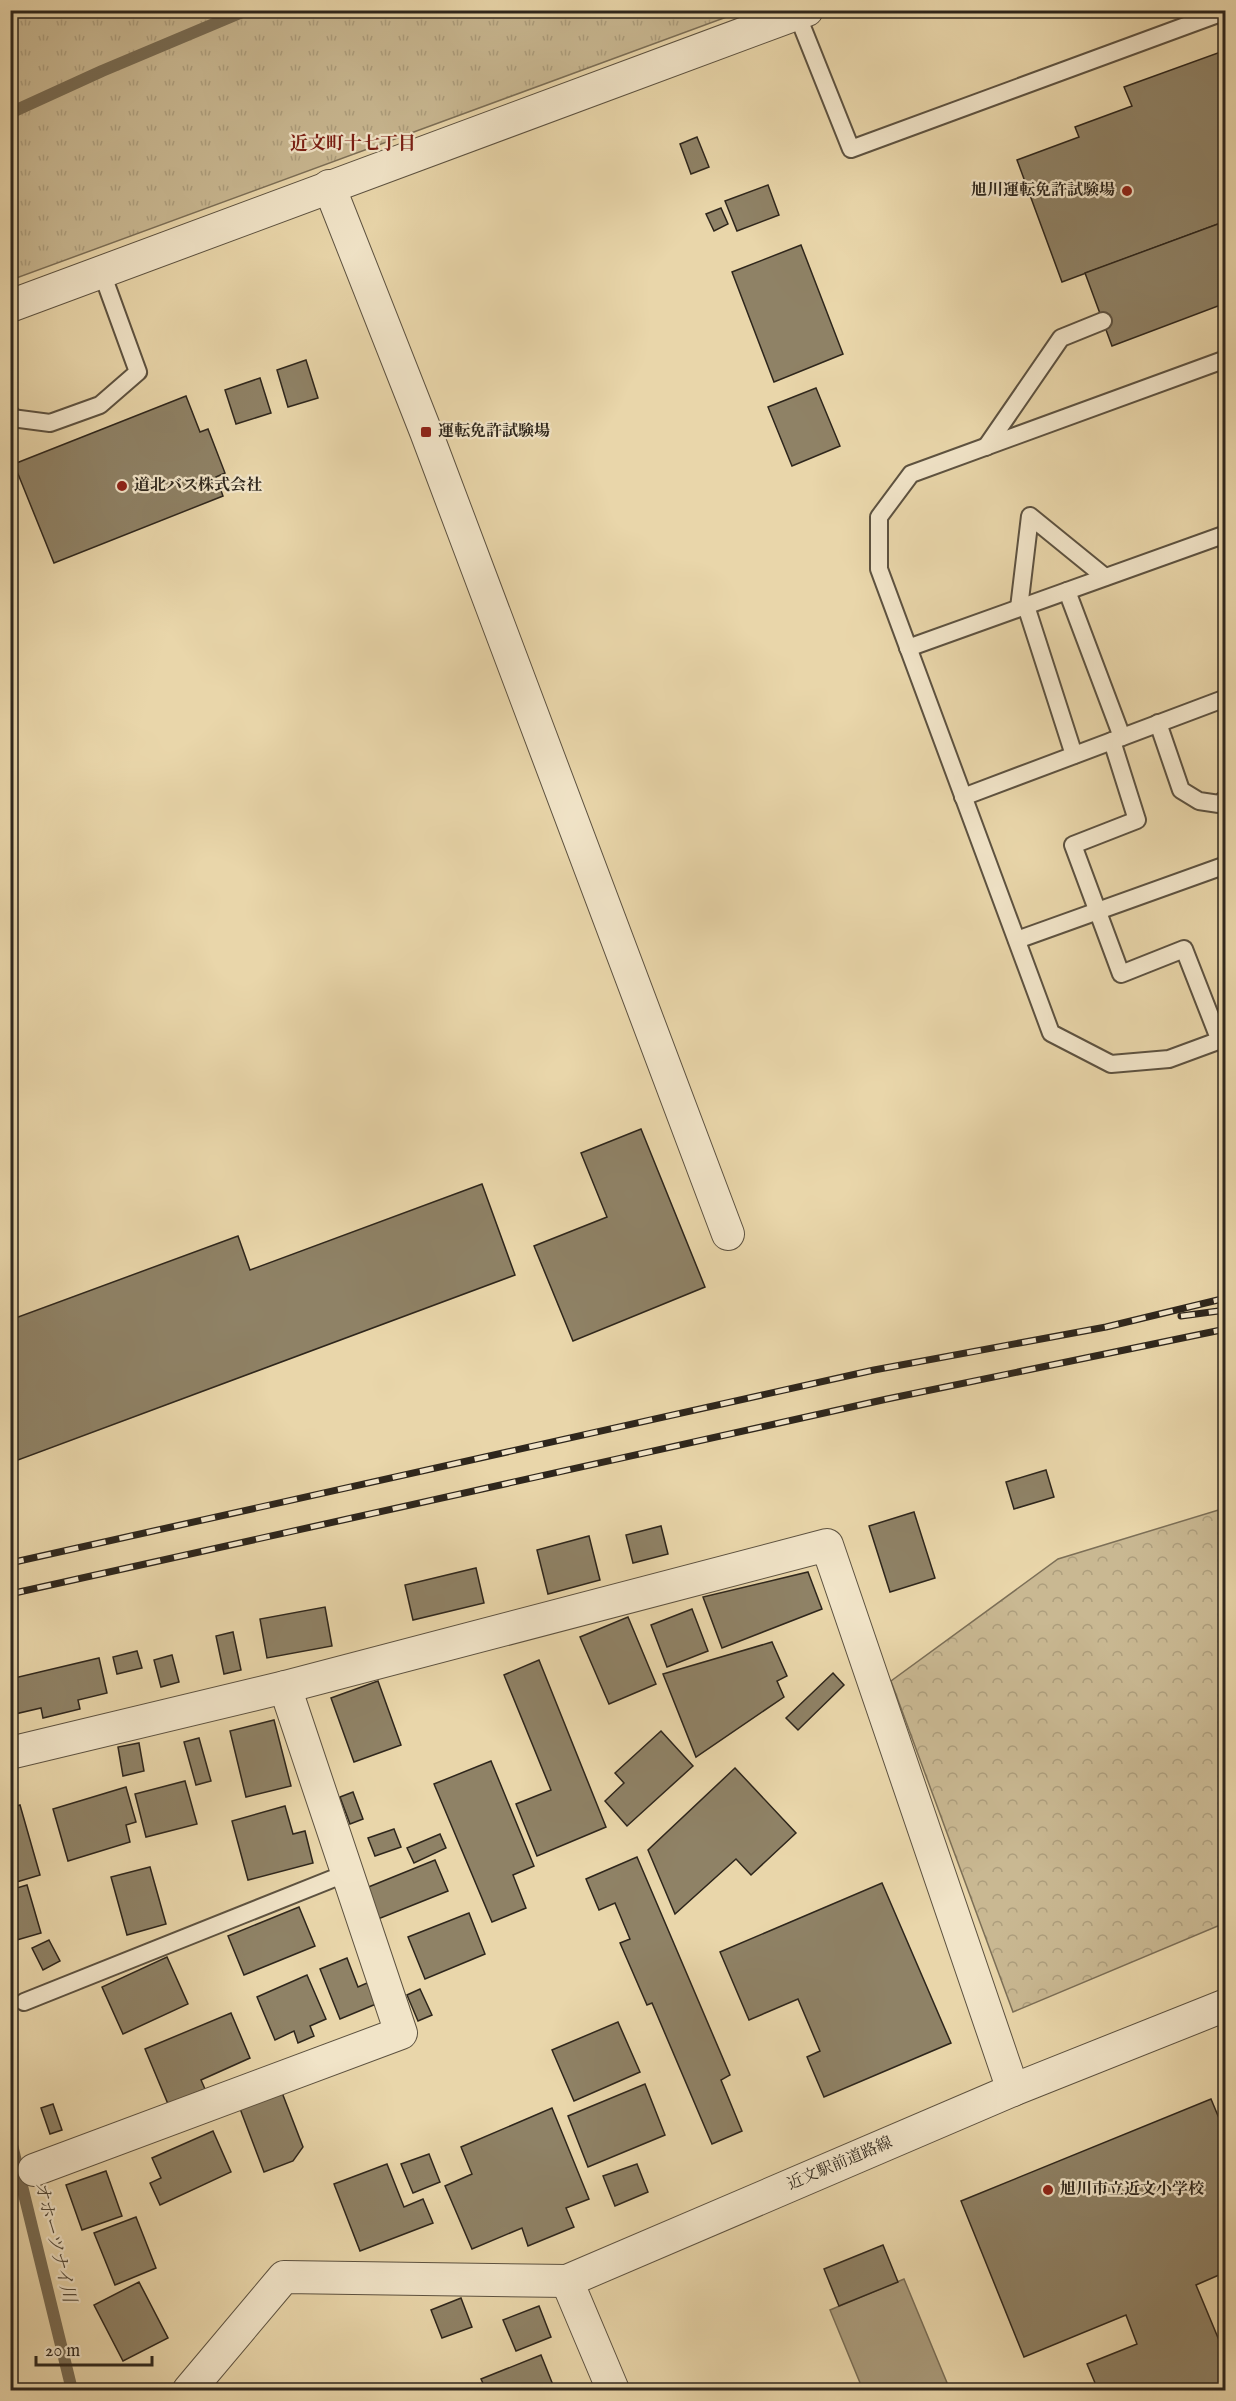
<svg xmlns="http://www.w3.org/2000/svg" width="1236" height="2401" font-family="'IM FELL English','Noto Serif JP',serif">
  <defs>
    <pattern id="grass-tufts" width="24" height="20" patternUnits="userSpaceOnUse" patternTransform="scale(1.5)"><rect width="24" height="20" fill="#c9b892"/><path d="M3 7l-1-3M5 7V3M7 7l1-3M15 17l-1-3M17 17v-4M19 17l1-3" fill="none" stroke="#ad9e7d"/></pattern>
    <pattern id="park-crowns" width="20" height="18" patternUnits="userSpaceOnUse" patternTransform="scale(1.5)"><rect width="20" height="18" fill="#c9b892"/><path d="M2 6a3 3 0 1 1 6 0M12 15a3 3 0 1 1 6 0" fill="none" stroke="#ad9e7d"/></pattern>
  </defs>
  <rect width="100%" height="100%" fill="#e9d6aa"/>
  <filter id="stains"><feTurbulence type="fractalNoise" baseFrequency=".00333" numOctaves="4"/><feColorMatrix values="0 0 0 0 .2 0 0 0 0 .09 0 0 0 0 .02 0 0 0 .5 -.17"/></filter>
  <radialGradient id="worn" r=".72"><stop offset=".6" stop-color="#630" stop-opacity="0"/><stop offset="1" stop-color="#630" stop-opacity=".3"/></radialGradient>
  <path fill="url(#grass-tufts)" stroke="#7c6f57" stroke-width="1.5" d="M11 10H743V11L11 280Z"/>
  <path fill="url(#park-crowns)" stroke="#7c6f57" stroke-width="1.5" d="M1225 1508V1923L1013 2012 891 1681 1058 1559Z"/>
  <path fill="#a99a7a" stroke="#786c54" stroke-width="1.5" d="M904 2279 950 2390H863L830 2310Z"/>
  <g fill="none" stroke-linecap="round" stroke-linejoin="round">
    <g stroke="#786c54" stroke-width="12">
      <path d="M10 113 102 71 247 10"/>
      <path d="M10 2137 72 2390"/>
    </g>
  </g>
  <g fill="#8f8266" stroke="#2e261c" stroke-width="1.5">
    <path d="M1226 50V221L1062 282 1017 160 1079 137 1075 127 1132 106 1124 87Z"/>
    <path d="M697 137 709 167 691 174 680 144Z"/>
    <path d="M768 185 779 215 737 231 725 201Z"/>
    <path d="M721 208 728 224 714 231 706 214Z"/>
    <path d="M1226 221V303L1112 346 1085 273Z"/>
    <path d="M801 245 843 354 774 382 732 272Z"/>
    <path d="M306 360 318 398 288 407 277 370Z"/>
    <path d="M260 378 271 413 236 424 225 390Z"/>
    <path d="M816 388 840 446 792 466 768 407Z"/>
    <path d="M186 396 200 432 208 429 225 473 216 477 223 496 54 563 14 464Z"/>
    <path d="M641 1129 705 1287 573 1341 534 1246 607 1217 581 1153Z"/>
    <path d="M482 1184 515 1275 10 1463V1320L238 1236 250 1270Z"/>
    <path d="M1046 1470 1054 1497 1014 1509 1006 1482Z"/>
    <path d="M914 1512 935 1578 890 1592 869 1526Z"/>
    <path d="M661 1526 668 1554 633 1563 626 1535Z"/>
    <path d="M589 1536 600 1580 548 1594 537 1550Z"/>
    <path d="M476 1568 484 1603 413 1620 405 1585Z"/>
    <path d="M808 1572 822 1609 722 1648 703 1597Z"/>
    <path d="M325 1607 332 1646 267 1658 260 1619Z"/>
    <path d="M692 1609 708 1651 667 1667 651 1625Z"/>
    <path d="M628 1617 656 1684 609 1704 580 1637Z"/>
    <path d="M233 1632 241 1670 224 1674 216 1636Z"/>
    <path d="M772 1642 787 1676 777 1681 784 1697 696 1757 663 1674Z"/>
    <path d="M137 1651 142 1668 117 1674 113 1657Z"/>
    <path d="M172 1655 179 1682 161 1687 154 1660Z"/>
    <path d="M99 1658 107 1693 78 1700 80 1709 43 1718 41 1708 15 1714 10 1679Z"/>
    <path d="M539 1660 606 1827 537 1856 516 1804 551 1790 504 1675Z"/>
    <path d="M833 1673 844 1685 798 1730 786 1718Z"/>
    <path d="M378 1681 401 1745 354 1762 331 1698Z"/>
    <path d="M274 1720 291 1786 246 1797 230 1731Z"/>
    <path d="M661 1731 693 1766 627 1826 605 1801 624 1783 615 1773Z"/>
    <path d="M199 1738 211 1781 196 1785 184 1742Z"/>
    <path d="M139 1743 144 1771 123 1776 118 1747Z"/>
    <path d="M491 1761 534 1866 513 1875 526 1908 492 1922 434 1784Z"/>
    <path d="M735 1768 796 1833 751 1875 736 1859 675 1914 648 1850Z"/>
    <path d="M185 1781 197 1824 146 1837 135 1794Z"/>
    <path d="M126 1787 136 1822 126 1825 130 1842 68 1861 53 1809Z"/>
    <path d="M353 1792 363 1819 350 1824 340 1797Z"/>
    <path d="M20 1805 40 1875 10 1884V1808Z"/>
    <path d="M285 1806 293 1834 305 1831 313 1863 248 1880 232 1821Z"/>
    <path d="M394 1829 401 1847 375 1856 368 1838Z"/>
    <path d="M440 1834 446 1848 414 1863 407 1848Z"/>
    <path d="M637 1857 730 2075 721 2080 742 2131 712 2144 652 2003 647 2005 620 1943 630 1939 615 1903 599 1910 586 1879Z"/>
    <path d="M435 1860 448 1891 378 1919 366 1888Z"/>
    <path d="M150 1867 166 1924 127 1935 111 1877Z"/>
    <path d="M882 1883 951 2043 824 2097 807 2057 820 2051 798 1999 749 2020 720 1952Z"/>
    <path d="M27 1885 41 1933 10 1942V1890Z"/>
    <path d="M299 1907 315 1946 244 1975 228 1936Z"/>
    <path d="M469 1913 485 1954 425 1979 408 1937Z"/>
    <path d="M49 1940 60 1961 43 1970 32 1948Z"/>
    <path d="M167 1957 188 2004 123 2034 102 1987Z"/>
    <path d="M347 1958 358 1987 367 1983 376 2004 340 2019 320 1969Z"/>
    <path d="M307 1975 326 2019 310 2026 314 2036 298 2043 294 2031 275 2040 257 1997Z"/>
    <path d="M420 1989 432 2015 418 2021 407 1995Z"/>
    <path d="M231 2013 250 2058 201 2080 205 2089 168 2104 145 2049Z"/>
    <path d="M618 2022 640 2072 574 2101 552 2050Z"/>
    <path d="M645 2084 665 2135 588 2167 568 2116Z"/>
    <path d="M281 2090 303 2147 293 2161 264 2172 239 2106Z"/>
    <path d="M1211 2099 1226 2135V2272L1196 2285 1226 2357V2390H1098L1087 2364 1137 2344 1126 2315 1024 2357 961 2201Z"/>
    <path d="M53 2104 62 2130 50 2134 41 2108Z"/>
    <path d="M552 2108 589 2199 566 2208 574 2227 528 2246 522 2228 472 2249 445 2186 472 2174 461 2147Z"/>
    <path d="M213 2131 231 2172 160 2205 150 2183 161 2178 152 2158Z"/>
    <path d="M429 2154 440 2182 413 2193 401 2164Z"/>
    <path d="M387 2164 404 2207 423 2199 433 2223 360 2251 334 2184Z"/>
    <path d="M637 2164 648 2192 615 2206 603 2176Z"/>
    <path d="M106 2171 122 2216 82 2230 66 2185Z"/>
    <path d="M136 2217 156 2268 115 2285 94 2233Z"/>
    <path d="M883 2245 898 2282 839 2306 824 2269Z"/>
    <path d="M139 2282 168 2338 123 2361 94 2305Z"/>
    <path d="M461 2298 472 2327 442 2338 431 2310Z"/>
    <path d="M539 2306 551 2337 516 2351 503 2320Z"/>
    <path d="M541 2355 555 2390H486L481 2379Z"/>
  </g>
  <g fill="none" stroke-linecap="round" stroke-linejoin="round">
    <defs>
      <g id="lane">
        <path d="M797 14 851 149 1226 11"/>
        <path d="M1226 359 911 474 879 517V569L1051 1033 1111 1064 1169 1059 1226 1038"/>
        <path d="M10 413 12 418 50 423 100 405 138 372 102 273"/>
        <path d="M986 447 1061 338 1103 321"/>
        <path d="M1067 591 1122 737"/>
        <path d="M1026 606 1074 755"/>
        <path d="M1019 608 1030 516 1105 577"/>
        <path d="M908 648 1226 534"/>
        <path d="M1158 723 1181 790 1199 801 1219 804 1226 798"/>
        <path d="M1112 741 1137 820 1073 845 1121 974 1184 949 1220 1041"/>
        <path d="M963 797 1226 698"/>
        <path d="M1017 940 1226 865"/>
        <path d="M24 2002 347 1873"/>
      </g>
      <g id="street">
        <path d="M329 186 426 432 728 1234"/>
        <path d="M10 306 807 10"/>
        <path d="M10 1753 285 1687 827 1545 1013 2090"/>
        <path d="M34 2170 401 2033 285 1687"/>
        <path d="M567 2281 613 2390"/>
        <path d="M189 2390 284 2277 567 2281 1013 2090 1226 2005"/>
      </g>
    </defs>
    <use href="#lane" stroke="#5d5240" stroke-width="20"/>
    <use href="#street" stroke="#5d5240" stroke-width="34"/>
    <use href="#lane" stroke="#f1e4c8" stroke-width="16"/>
    <use href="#street" stroke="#f1e4c8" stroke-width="32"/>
    <defs>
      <g id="rail">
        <path d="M1181 1316 1226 1310"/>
        <path d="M10 1563 874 1370 1106 1327 1226 1298"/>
        <path d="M10 1594 887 1399 1226 1329"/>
      </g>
    </defs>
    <use href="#rail" stroke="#2e261c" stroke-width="7"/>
    <use href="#rail" stroke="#f1e4c8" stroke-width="4.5" stroke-dasharray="14" stroke-linecap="butt"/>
  </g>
  <g fill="#8f2418" stroke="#f1e4c8" stroke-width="2">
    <circle cx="1127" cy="191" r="6"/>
    <rect x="420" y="426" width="12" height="12" rx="3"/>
    <circle cx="122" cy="486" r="6"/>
    <circle cx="1048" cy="2190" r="6"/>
  </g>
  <g text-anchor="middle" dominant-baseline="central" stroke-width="4.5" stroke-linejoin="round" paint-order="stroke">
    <g font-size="16" font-weight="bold" fill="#2e261c" stroke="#f1e4c8" text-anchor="start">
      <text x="1115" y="191" text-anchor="end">旭川運転免許試験場</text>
      <text x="438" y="432">運転免許試験場</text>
      <text x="134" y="486">道北バス株式会社</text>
      <text x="1060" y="2190">旭川市立近文小学校</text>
    </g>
    <g font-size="16" fill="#2e261c" stroke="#f1e4c8">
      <text transform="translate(840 2164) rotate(-23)">近文駅前道路線</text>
    </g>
    <g font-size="18" font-weight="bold" fill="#7a1f14" stroke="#f1e4c8">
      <text x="353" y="144">近文町十七丁目</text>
    </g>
    <g font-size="18" font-style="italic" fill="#534938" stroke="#f1e4c8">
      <text transform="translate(54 2242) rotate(76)">オホーツナイ川</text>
    </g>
  </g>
  <rect width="1236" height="2401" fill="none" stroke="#e9d6aa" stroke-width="36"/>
  <rect x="12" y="12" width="1212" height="2377" fill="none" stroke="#2e261c" stroke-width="3"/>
  <rect x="18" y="18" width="1200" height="2365" fill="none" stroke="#2e261c" stroke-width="1.5"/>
  <path d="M36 2356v9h116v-9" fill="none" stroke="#2e261c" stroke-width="3"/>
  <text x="45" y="2356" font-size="18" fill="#2e261c" stroke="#f1e4c8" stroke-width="4.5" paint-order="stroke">20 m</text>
  <rect width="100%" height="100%" filter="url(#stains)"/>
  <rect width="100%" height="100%" fill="url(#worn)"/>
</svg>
